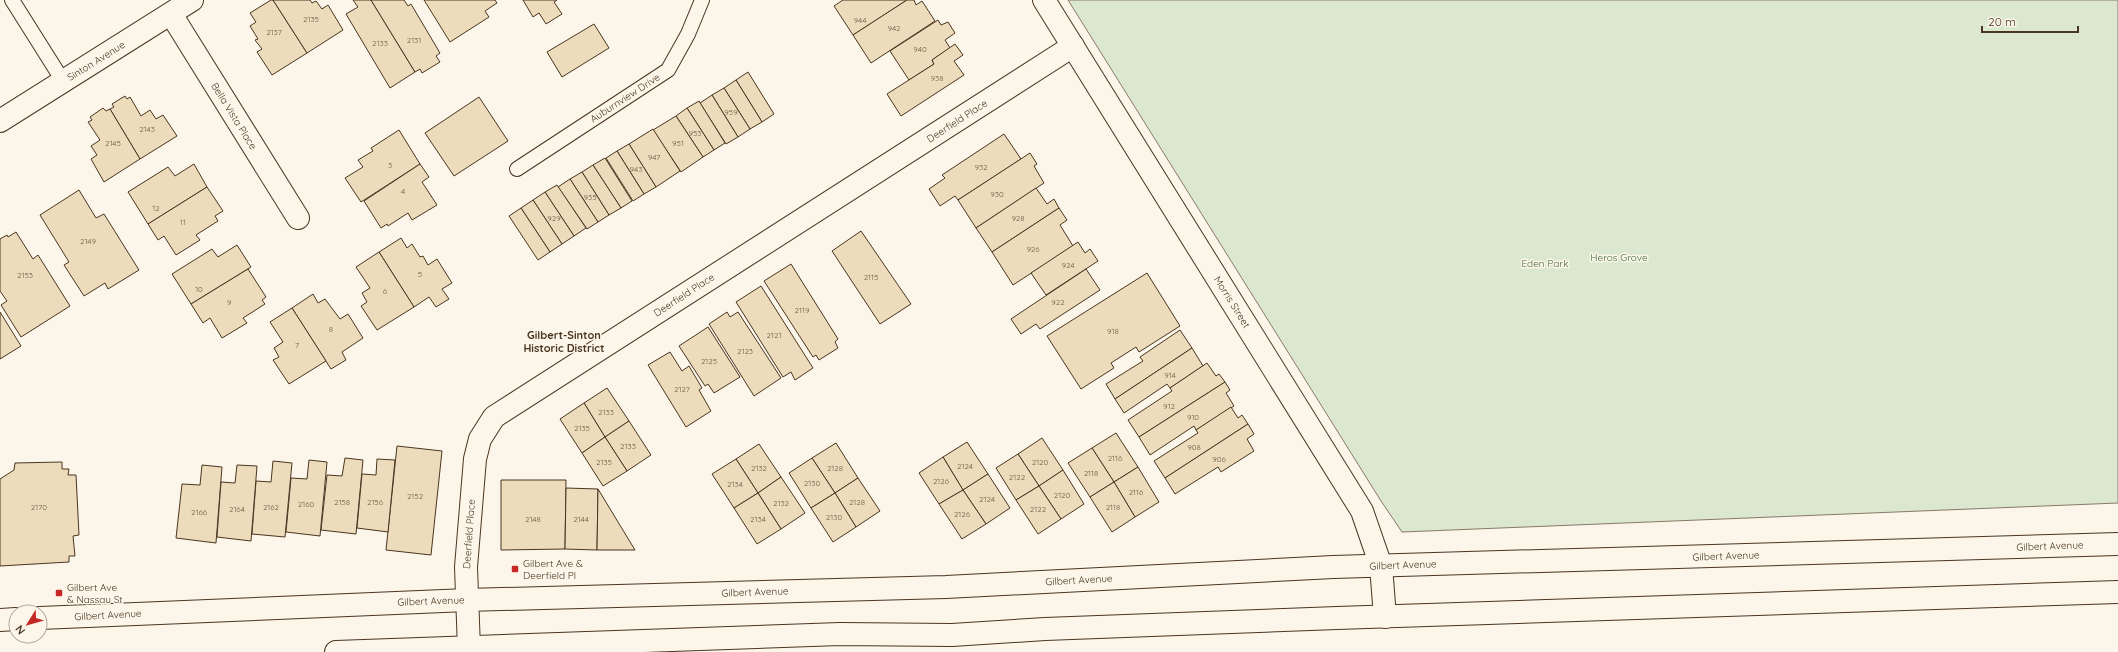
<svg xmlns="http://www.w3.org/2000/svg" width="2118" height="652" font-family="Quicksand,sans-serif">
  <rect width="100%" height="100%" fill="#fbf6e9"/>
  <path fill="#dce7d0" stroke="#887966" d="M1068 0H2118V503L1402 532 1381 501Z"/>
  <g fill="#ecdcbc" stroke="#4a3520">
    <path d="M271 0H273L307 53 272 75 257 52 262 49 255 40 258 39 250 26 256 22 250 13Z"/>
    <path d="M273 0H310L312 3 316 1 322 9 328 5 343 30 307 53Z"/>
    <path d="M353 0H371L415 72 390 88 346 14 358 7Z"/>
    <path d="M371 0H404L408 6 411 4 440 53 436 56 440 62 422 73 420 69 415 72Z"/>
    <path d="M424 0H495L497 3 485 11 489 17 450 42Z"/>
    <path d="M523 0H557L554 2 562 14 546 24 539 13 533 17Z"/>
    <path d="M843 0H907L853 35 834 6Z"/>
    <path d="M907 0H914L916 5 922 1 935 21 871 63 853 35Z"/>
    <path d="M938 20 941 25 948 22 955 33 945 40 950 48 932 60 934 64 909 80 890 51Z"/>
    <path d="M594 24 609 48 562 77 547 52Z"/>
    <path d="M955 44 963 55 954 61 964 75 901 116 887 94 934 64 932 60Z"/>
    <path d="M748 72 774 114 762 122 736 80Z"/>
    <path d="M736 80 762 122 750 129 724 88Z"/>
    <path d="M724 88 750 129 738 137 712 95Z"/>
    <path d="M712 95 738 137 726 144 700 103Z"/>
    <path d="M125 96 127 99 130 97 141 116 150 110 156 119 163 115 177 136 140 159 110 109 114 107 112 104Z"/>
    <path d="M479 97 508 141 454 176 425 133Z"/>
    <path d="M699 101 725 143 714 150 687 108Z"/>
    <path d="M103 108 106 111 110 109 140 159 104 182 91 159 97 155 91 146 100 140 88 122 92 120 90 117Z"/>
    <path d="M687 108 714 150 703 157 676 116Z"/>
    <path d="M676 116 703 157 681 172 653 130Z"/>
    <path d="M653 129 680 171 656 187 629 144Z"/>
    <path d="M399 130 420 164 361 202 345 178 363 167 358 160 373 151 371 148Z"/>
    <path d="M1004 134 1021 159 958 200 955 196 940 206 929 189 945 178 942 175Z"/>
    <path d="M629 144 656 187 644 194 617 151Z"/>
    <path d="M617 151 644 194 633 201 606 158Z"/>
    <path d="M1030 153 1037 164 1034 166 1044 183 976 228 958 200Z"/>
    <path d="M605 158 632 201 621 208 593 165Z"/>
    <path d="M194 164 207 187 148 224 128 192 168 167 175 176Z"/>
    <path d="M420 164 429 177 422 182 437 205 412 220 408 213 388 226 387 224 381 228 364 201Z"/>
    <path d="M593 165 621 208 609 215 582 172Z"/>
    <path d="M582 172 609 215 598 222 570 179Z"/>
    <path d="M570 179 598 222 587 229 558 187Z"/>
    <path d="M557 185 586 228 574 236 545 192Z"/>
    <path d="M207 187 223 211 215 216 218 221 196 235 200 240 176 255 164 236 158 240 148 224Z"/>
    <path d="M1036 188 1047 204 1054 199 1059 208 992 252 976 228Z"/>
    <path d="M79 190 96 218 104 214 139 270 108 289 105 283 84 296 64 265 69 262 40 215Z"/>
    <path d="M545 192 574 236 562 244 533 200Z"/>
    <path d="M533 200 562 244 550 252 521 208Z"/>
    <path d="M521 208 550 252 538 260 509 216Z"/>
    <path d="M1059 208 1067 220 1060 225 1073 246 1013 285 992 252Z"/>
    <path d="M861 231 911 304 880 324 832 251Z"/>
    <path d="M16 232 33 259 38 255 70 306 21 337 1 305 7 301 0 291V239L7 235 8 237Z"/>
    <path d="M401 238 407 248 412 244 420 257 423 256 428 265 437 259 452 283 442 289 449 299 436 307 429 297 414 307 379 252Z"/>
    <path d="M1078 242 1085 253 1090 249 1098 261 1046 295 1031 273Z"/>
    <path d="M237 245 251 267 191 304 172 274 212 249 218 257Z"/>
    <path d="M379 252 414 307 377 330 361 306 367 302 362 293 370 288 356 267Z"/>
    <path d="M791 264 838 339 835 342 838 348 819 360 816 355 813 357 764 281Z"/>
    <path d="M248 269 266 297 262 300 265 304 243 318 247 323 222 338 210 318 203 323 191 304Z"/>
    <path d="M1086 269 1100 290 1040 329 1036 324 1021 334 1011 319Z"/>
    <path d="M1147 273 1180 326 1139 352 1136 347 1111 363 1114 368 1081 389 1047 336Z"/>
    <path d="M761 286 813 368 795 380 791 372 783 377 736 302Z"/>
    <path d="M313 294 318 303 325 299 340 319 348 314 363 338 342 352 346 360 331 369 292 308Z"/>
    <path d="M292 308 326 361 289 384 273 360 279 357 274 348 283 342 270 322Z"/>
    <path d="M0 312 21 346 0 359Z"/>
    <path d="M727 312 730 317 738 312 781 378 754 396 709 324Z"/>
    <path d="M708 327 740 377 714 393 708 384 705 386 679 346Z"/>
    <path d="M1180 330 1192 348 1115 399 1106 384 1143 361 1140 357Z"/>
    <path d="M1192 348 1203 366 1170 388 1167 384 1124 413 1115 399Z"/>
    <path d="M670 352 682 371 689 366 702 388 699 390 711 411 686 427 648 365Z"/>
    <path d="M1207 363 1216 376 1219 374 1225 382 1139 437 1128 420 1172 391 1170 388Z"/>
    <path d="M1225 382 1230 390 1226 393 1234 406 1196 430 1194 426 1150 455 1139 437Z"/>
    <path d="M607 388 629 421 605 437 584 403Z"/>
    <path d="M584 403 605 437 582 453 560 419Z"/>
    <path d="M1231 407 1238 418 1242 415 1248 424 1165 478 1154 461 1198 433 1196 430Z"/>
    <path d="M629 421 651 455 627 471 605 437Z"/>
    <path d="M1248 424 1254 434 1247 439 1254 451 1221 472 1218 467 1175 494 1165 478Z"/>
    <path d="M1116 433 1138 467 1114 482 1092 448Z"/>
    <path d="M605 437 627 471 603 486 582 453Z"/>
    <path d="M1042 438 1063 470 1039 486 1018 454Z"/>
    <path d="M967 442 988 474 963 490 943 457Z"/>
    <path d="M836 443 858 478 835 493 812 458Z"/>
    <path d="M759 444 781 477 758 493 736 459Z"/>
    <path d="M397 446 442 451 431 555 386 550Z"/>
    <path d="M1092 448 1114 482 1090 497 1068 463Z"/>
    <path d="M1018 454 1039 486 1016 500 996 468Z"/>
    <path d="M943 457 963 490 939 504 919 473Z"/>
    <path d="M345 458 363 460 356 534 321 530 327 475 342 476Z"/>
    <path d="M812 458 835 493 811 508 789 473Z"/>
    <path d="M377 459 395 460 388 532 357 528 362 474 376 475Z"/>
    <path d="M736 459 758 493 734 508 712 474Z"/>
    <path d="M309 460 327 462 320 536 286 532 291 478 307 479Z"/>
    <path d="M273 461 292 463 285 537 252 534 256 481 271 482Z"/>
    <path d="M62 462V469H69L68 475H76L79 535 73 536 75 556H69V562L0 566V479L14 470 15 463Z"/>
    <path d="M202 465 222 467 216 543 176 538 182 484 200 485Z"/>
    <path d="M237 465 257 466 251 541 217 537 221 482 235 483Z"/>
    <path d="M1138 467 1159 502 1135 517 1114 482Z"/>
    <path d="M1063 470 1084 504 1061 519 1039 486Z"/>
    <path d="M988 474 1010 508 986 524 963 490Z"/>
    <path d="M781 477 805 513 781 529 758 493Z"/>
    <path d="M858 478 880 511 856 527 835 493Z"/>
    <path d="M501 480H566L565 549 501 550Z"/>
    <path d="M1114 482 1135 517 1112 532 1090 497Z"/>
    <path d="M1039 486 1061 519 1038 534 1016 500Z"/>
    <path d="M566 488 598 489 597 550 565 549Z"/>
    <path d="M598 489 635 550H597Z"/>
    <path d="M963 490 986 524 962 539 939 504Z"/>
    <path d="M758 493 781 529 757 544 734 508Z"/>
    <path d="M835 493 856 527 833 542 811 508Z"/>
  </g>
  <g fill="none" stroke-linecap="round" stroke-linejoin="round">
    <defs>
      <g id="service">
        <path d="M12 0 63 81"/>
        <path d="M517 169 668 70 688 34 702 0"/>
      </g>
      <g id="minor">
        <path d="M1044 0 1362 511 1381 566 1385 617"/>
        <path d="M171 14 298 218"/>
        <path d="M0 121 192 0"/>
        <path d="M469 649 466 567 475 459 480 439 494 417 1073 46"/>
      </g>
      <g id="primary">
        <path d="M40 618 467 600 946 587 1333 567 2118 544"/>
        <path d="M0 620 16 619"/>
        <path d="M336 652 840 634 952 635 1045 629 1337 618 2118 592"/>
      </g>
    </defs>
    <use href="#service" stroke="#4a3520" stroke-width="16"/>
    <use href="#minor" stroke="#4a3520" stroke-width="24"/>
    <use href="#primary" stroke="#4a3520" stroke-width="24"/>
    <use href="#service" stroke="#fbf6e9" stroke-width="14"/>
    <use href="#minor" stroke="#fbf6e9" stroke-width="22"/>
    <use href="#primary" stroke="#fbf6e9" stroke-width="22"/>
  </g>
  <g fill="#c62828" stroke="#fbf6e9" stroke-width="1.5">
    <rect x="511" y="565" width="8" height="8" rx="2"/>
    <rect x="55" y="589" width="8" height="8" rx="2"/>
  </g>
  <g text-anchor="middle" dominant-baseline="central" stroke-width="3" stroke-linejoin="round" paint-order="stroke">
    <g font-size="8" fill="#725f47">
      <text x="311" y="19">2135</text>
      <text x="860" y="20">944</text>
      <text x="894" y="28">942</text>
      <text x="274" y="32">2137</text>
      <text x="414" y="40">2131</text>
      <text x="380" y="43">2133</text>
      <text x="920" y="49">940</text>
      <text x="937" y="78">938</text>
      <text x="731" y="112">959</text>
      <text x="147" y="129">2143</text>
      <text x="695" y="133">953</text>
      <text x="113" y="143">2145</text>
      <text x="678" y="143">951</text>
      <text x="654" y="157">947</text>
      <text x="390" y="165">3</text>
      <text x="981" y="167">932</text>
      <text x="636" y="169">943</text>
      <text x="403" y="191">4</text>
      <text x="997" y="194">930</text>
      <text x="590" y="197">935</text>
      <text x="156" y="208">12</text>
      <text x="554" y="218">929</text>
      <text x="1018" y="218">928</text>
      <text x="183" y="222">11</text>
      <text x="88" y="241">2149</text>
      <text x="1033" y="249">926</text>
      <text x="1068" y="265">924</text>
      <text x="420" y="274">5</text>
      <text x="25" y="275">2153</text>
      <text x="871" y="277">2115</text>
      <text x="199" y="289">10</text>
      <text x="385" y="291">6</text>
      <text x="229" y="302">9</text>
      <text x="1058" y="302">922</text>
      <text x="802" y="310">2119</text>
      <text x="331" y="329">8</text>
      <text x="1113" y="331">918</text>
      <text x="774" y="335">2121</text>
      <text x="297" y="345">7</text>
      <text x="745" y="351">2123</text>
      <text x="709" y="361">2125</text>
      <text x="1170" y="375">914</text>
      <text x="682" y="389">2127</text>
      <text x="1169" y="406">912</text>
      <text x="606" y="412">2133</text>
      <text x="1193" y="417">910</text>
      <text x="582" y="428">2135</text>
      <text x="628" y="446">2133</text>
      <text x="1194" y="447">908</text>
      <text x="1115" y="458">2116</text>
      <text x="1219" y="459">906</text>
      <text x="604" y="462">2135</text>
      <text x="1040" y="462">2120</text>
      <text x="965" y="466">2124</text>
      <text x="759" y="468">2132</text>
      <text x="835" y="468">2128</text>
      <text x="1091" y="473">2118</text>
      <text x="1017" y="477">2122</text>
      <text x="941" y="481">2126</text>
      <text x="812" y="483">2130</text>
      <text x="735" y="484">2134</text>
      <text x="1136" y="492">2116</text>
      <text x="1062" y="495">2120</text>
      <text x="415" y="496">2152</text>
      <text x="987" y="499">2124</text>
      <text x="342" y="502">2158</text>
      <text x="375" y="502">2156</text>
      <text x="857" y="502">2128</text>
      <text x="781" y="503">2132</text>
      <text x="306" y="504">2160</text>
      <text x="39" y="507">2170</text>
      <text x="271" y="507">2162</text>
      <text x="1113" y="507">2118</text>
      <text x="237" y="509">2164</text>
      <text x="1038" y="509">2122</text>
      <text x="199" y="512">2166</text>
      <text x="962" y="514">2126</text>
      <text x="834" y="517">2130</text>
      <text x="533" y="519">2148</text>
      <text x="581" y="519">2144</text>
      <text x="758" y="519">2134</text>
    </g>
    <g font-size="10" fill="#4a3520" stroke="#fbf6e9">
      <text transform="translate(96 61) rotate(-32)">Sinton Avenue</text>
      <text transform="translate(625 98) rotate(-33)">Auburnview Drive</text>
      <text transform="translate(234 116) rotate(58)">Bella Vista Place</text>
      <text transform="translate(957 121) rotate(-33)">Deerfield Place</text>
      <text transform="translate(684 295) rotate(-33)">Deerfield Place</text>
      <text transform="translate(1232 302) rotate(58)">Morris Street</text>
      <text transform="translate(469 534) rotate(-86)">Deerfield Place</text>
      <text transform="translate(2050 546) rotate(-2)">Gilbert Avenue</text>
      <text transform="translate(1726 556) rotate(-2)">Gilbert Avenue</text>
      <text transform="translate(1403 565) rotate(-2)">Gilbert Avenue</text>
      <text transform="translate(1079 580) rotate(-3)">Gilbert Avenue</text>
      <text transform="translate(755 592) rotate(-2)">Gilbert Avenue</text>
      <text transform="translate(431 601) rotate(-2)">Gilbert Avenue</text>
      <text transform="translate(108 615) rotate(-3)">Gilbert Avenue</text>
    </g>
    <g font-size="10" fill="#436837" stroke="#fbf6e9">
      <text x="1619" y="257">Heros Grove</text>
      <text x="1545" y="263">Eden Park</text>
    </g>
    <g font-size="10" fill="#4a3520" stroke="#fbf6e9" text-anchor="start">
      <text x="523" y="563">Gilbert Ave &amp;<tspan x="523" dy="12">Deerfield Pl</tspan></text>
      <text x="67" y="587">Gilbert Ave<tspan x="67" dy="12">&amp; Nassau St</tspan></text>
    </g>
    <g font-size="11" font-weight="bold" fill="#4a3520" stroke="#fbf6e9">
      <text x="564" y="335">Gilbert-Sinton<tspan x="564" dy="13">Historic District</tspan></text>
    </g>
  </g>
  <g transform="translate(28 624) rotate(233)"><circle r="19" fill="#fbf6e9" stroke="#b4a999"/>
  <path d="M0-3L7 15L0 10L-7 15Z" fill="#c62828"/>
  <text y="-6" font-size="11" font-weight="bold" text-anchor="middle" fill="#4a3520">N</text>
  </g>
  <path d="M1982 26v6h96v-6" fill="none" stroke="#4a3520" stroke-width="2"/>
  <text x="1988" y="26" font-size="12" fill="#4a3520" stroke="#fbf6e9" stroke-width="3" paint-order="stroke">20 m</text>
</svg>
